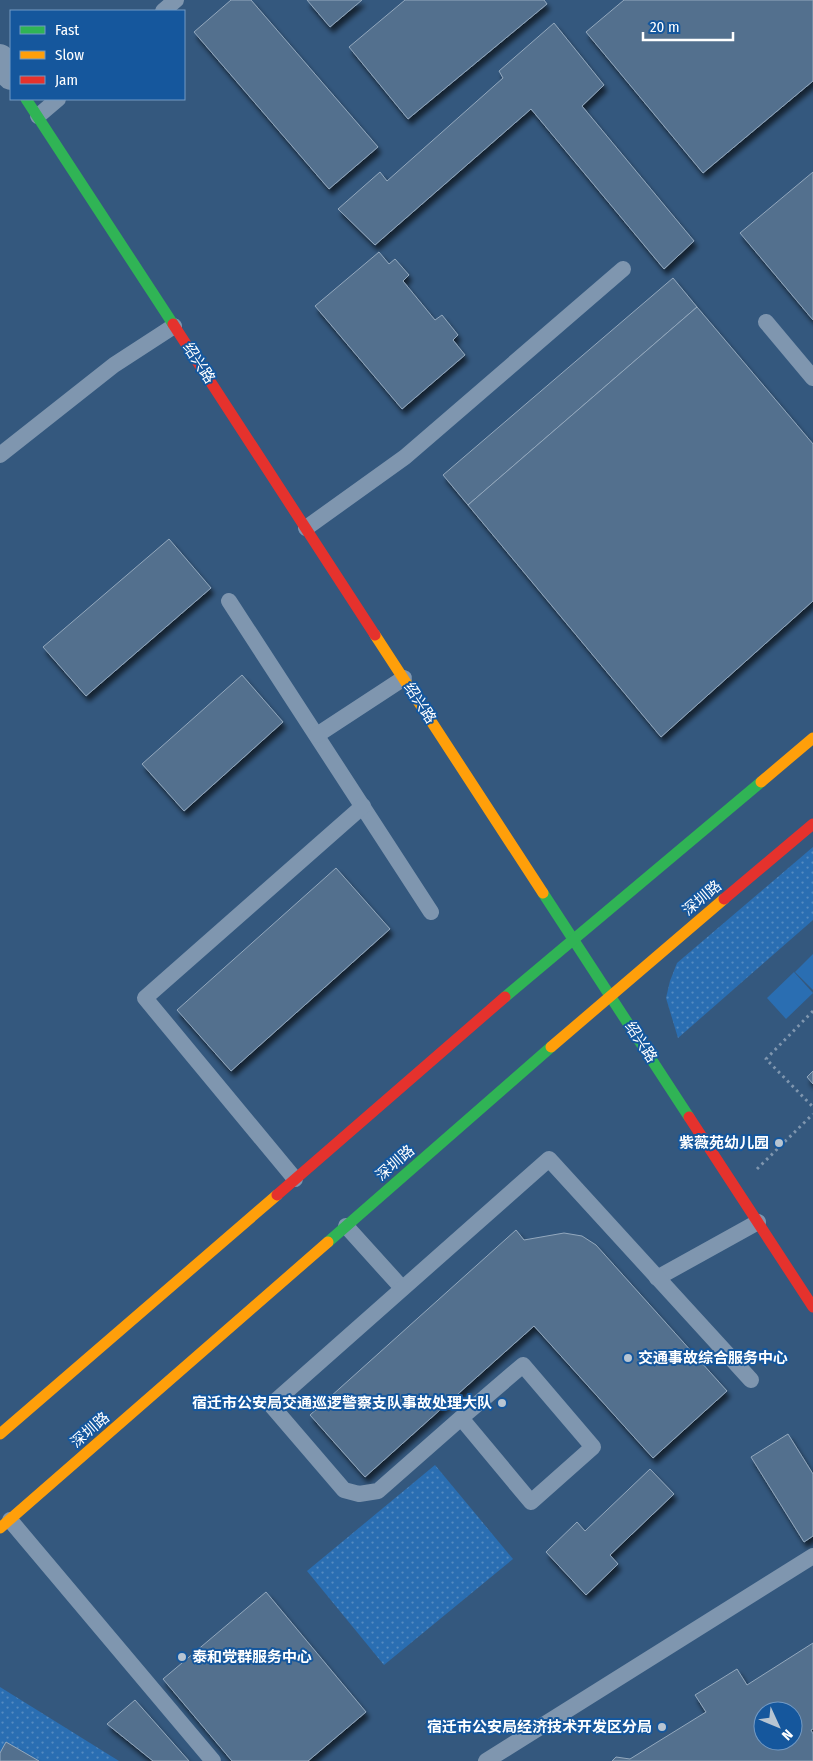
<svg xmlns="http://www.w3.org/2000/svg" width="813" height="1761" font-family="'Fira Sans Condensed','Noto Sans SC',sans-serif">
  <defs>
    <pattern id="green-dots" width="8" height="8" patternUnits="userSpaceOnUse" patternTransform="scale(1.25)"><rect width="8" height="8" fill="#2a6eb2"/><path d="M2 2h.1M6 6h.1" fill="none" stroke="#558bc1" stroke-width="1.8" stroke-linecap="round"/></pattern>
    <filter id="shadow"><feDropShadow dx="3" dy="5.5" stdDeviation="2.5" flood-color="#0009"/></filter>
  </defs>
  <rect width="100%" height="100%" fill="#34587e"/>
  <g fill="url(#green-dots)">
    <path d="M813 847V920L678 1038 666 998 670 981 677 963Z"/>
    <path d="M435 1465 513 1559 384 1665 307 1571Z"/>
    <path d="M0 1687 119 1761H0Z"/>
  </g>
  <g fill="#2a6eb2">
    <path d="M813 954V990L795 972Z"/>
    <path d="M794 972 813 993 786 1019 767 998Z"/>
  </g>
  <g fill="#53708e" stroke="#93a8bd" fill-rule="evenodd" filter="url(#shadow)">
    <path d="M231 0H251L378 147 329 189 194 32Z"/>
    <path d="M307 0H362L330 27Z"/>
    <path d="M405 0H544L547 4 408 119 349 47Z"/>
    <path d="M624 0H813V81L703 173 586 32Z"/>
    <path d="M554 23 604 85 582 106 694 241 664 269 531 109 375 245 338 209 380 172 387 181 503 78 499 71Z"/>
    <path d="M813 172V320L740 233Z"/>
    <path d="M379 252 389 264 395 259 409 275 403 281 435 320 442 315 458 335 453 340 465 355 402 409 315 306Z"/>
    <path d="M673 278 697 307 468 505 443 475Z"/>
    <path d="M697 307 813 444V601L661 737 468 505Z"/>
    <path d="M169 539 211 588 86 696 43 647Z"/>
    <path d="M242 675 283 722 184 811 142 764Z"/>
    <path d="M336 868 390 929 231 1071 177 1010Z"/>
    <path d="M813 1071V1084L807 1077Z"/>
    <path d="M516 1230 524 1240 564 1233 582 1236 596 1245 727 1391 653 1458 534 1326 365 1477 310 1415Z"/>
    <path d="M788 1434 813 1474V1536L804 1542 751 1457Z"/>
    <path d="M650 1469 674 1494 610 1555 618 1564 586 1595 546 1552 577 1522 585 1531Z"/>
    <path d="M266 1592 366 1712 308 1761H232L163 1679Z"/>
    <path d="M813 1643V1729L811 1730 813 1734V1761H612L616 1757 630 1759 706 1712 695 1695 737 1669 747 1685ZM763 1711H793V1741H763Z"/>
    <path d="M135 1700 189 1761H153L107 1724Z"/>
    <path d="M6 1742 39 1761H0V1753Z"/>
  </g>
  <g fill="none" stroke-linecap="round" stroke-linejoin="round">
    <g stroke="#7f96af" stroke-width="3" stroke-dasharray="2.5 4" stroke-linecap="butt">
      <path d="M813 1011 766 1059 813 1107"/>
      <path d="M757 1169 813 1114"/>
    </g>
    <g stroke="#7f96af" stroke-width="16">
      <path d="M163 11 176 0"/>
      <path d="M38 116 58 99"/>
      <path d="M766 322 813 378"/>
      <path d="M0 455 114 365 174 326"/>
      <path d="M306 528 405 457 623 269"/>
      <path d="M229 601 431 912"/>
      <path d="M317 735 404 678"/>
      <path d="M295 1179 145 998 363 806"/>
      <path d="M346 1226 402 1288"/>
      <path d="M657 1278 758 1222"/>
      <path d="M461 1418 523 1365 593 1447 531 1502 461 1418 378 1491 359 1494 344 1490 271 1405 549 1159 751 1380"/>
      <path d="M10 1520 213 1761"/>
      <path d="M486 1761 813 1556"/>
    </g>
    <path stroke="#7f96af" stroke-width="28" d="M0 58 11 76"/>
    <g stroke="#30b455" stroke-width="11">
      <path d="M26 99 173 324"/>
      <path d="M543 893 689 1117"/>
      <path d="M505 997 761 782"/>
      <path d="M328 1242 551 1047"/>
    </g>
    <g stroke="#ff9f0a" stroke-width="11">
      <path d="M375 635 543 893"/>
      <path d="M761 782 813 738"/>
      <path d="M551 1047 724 899"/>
      <path d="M0 1434 277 1195"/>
      <path d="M0 1528 328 1242"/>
    </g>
    <g stroke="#e5322d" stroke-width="11">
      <path d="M173 324 375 635"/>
      <path d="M724 899 813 824"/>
      <path d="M689 1117 813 1307"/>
      <path d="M277 1195 505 997"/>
    </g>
  </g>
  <g fill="#b8c5d2" stroke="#15579d" stroke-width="2">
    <circle cx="779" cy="1143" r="5"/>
    <circle cx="628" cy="1358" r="5"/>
    <circle cx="502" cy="1403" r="5"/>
    <circle cx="182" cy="1657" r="5"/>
    <circle cx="662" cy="1727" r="5"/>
  </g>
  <g text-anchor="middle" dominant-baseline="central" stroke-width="4" stroke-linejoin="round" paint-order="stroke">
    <g font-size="15" fill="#fff" stroke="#15579d">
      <text transform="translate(199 363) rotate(57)">绍兴路</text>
      <text transform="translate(420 703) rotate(57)">绍兴路</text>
      <text transform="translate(702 898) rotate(-40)">深圳路</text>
      <text transform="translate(641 1042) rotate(57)">绍兴路</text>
      <text transform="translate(395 1163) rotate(-41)">深圳路</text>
      <text transform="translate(90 1430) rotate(-41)">深圳路</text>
    </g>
    <g font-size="15" font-weight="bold" fill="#fff" stroke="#15579d" text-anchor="end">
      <text x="769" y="1143">紫薇苑幼儿园</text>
      <text x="638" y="1358" text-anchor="start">交通事故综合服务中心</text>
      <text x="492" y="1403">宿迁市公安局交通巡逻警察支队事故处理大队</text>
      <text x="192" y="1657" text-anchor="start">泰和党群服务中心</text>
      <text x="652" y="1727">宿迁市公安局经济技术开发区分局</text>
    </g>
  </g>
  <rect x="10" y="10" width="175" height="90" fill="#15579d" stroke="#739ac4"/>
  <rect x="20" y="26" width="25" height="8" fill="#30b455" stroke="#739ac4"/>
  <text x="55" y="35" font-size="15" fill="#ffffff">Fast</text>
  <rect x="20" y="51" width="25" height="8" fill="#ff9f0a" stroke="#739ac4"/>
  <text x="55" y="60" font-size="15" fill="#ffffff">Slow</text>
  <rect x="20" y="76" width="25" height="8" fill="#e5322d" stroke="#739ac4"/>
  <text x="55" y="85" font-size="15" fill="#ffffff">Jam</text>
  <g transform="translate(778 1726) rotate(134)"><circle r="24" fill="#15579d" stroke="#739ac4"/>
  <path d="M0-4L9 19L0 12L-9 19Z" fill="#b8c5d2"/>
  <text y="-8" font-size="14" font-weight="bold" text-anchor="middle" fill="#ffffff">N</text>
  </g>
  <path d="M643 32v8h90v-8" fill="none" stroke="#ffffff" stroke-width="2.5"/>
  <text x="650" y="32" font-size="15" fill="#ffffff" stroke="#15579d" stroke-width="4" paint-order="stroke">20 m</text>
</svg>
